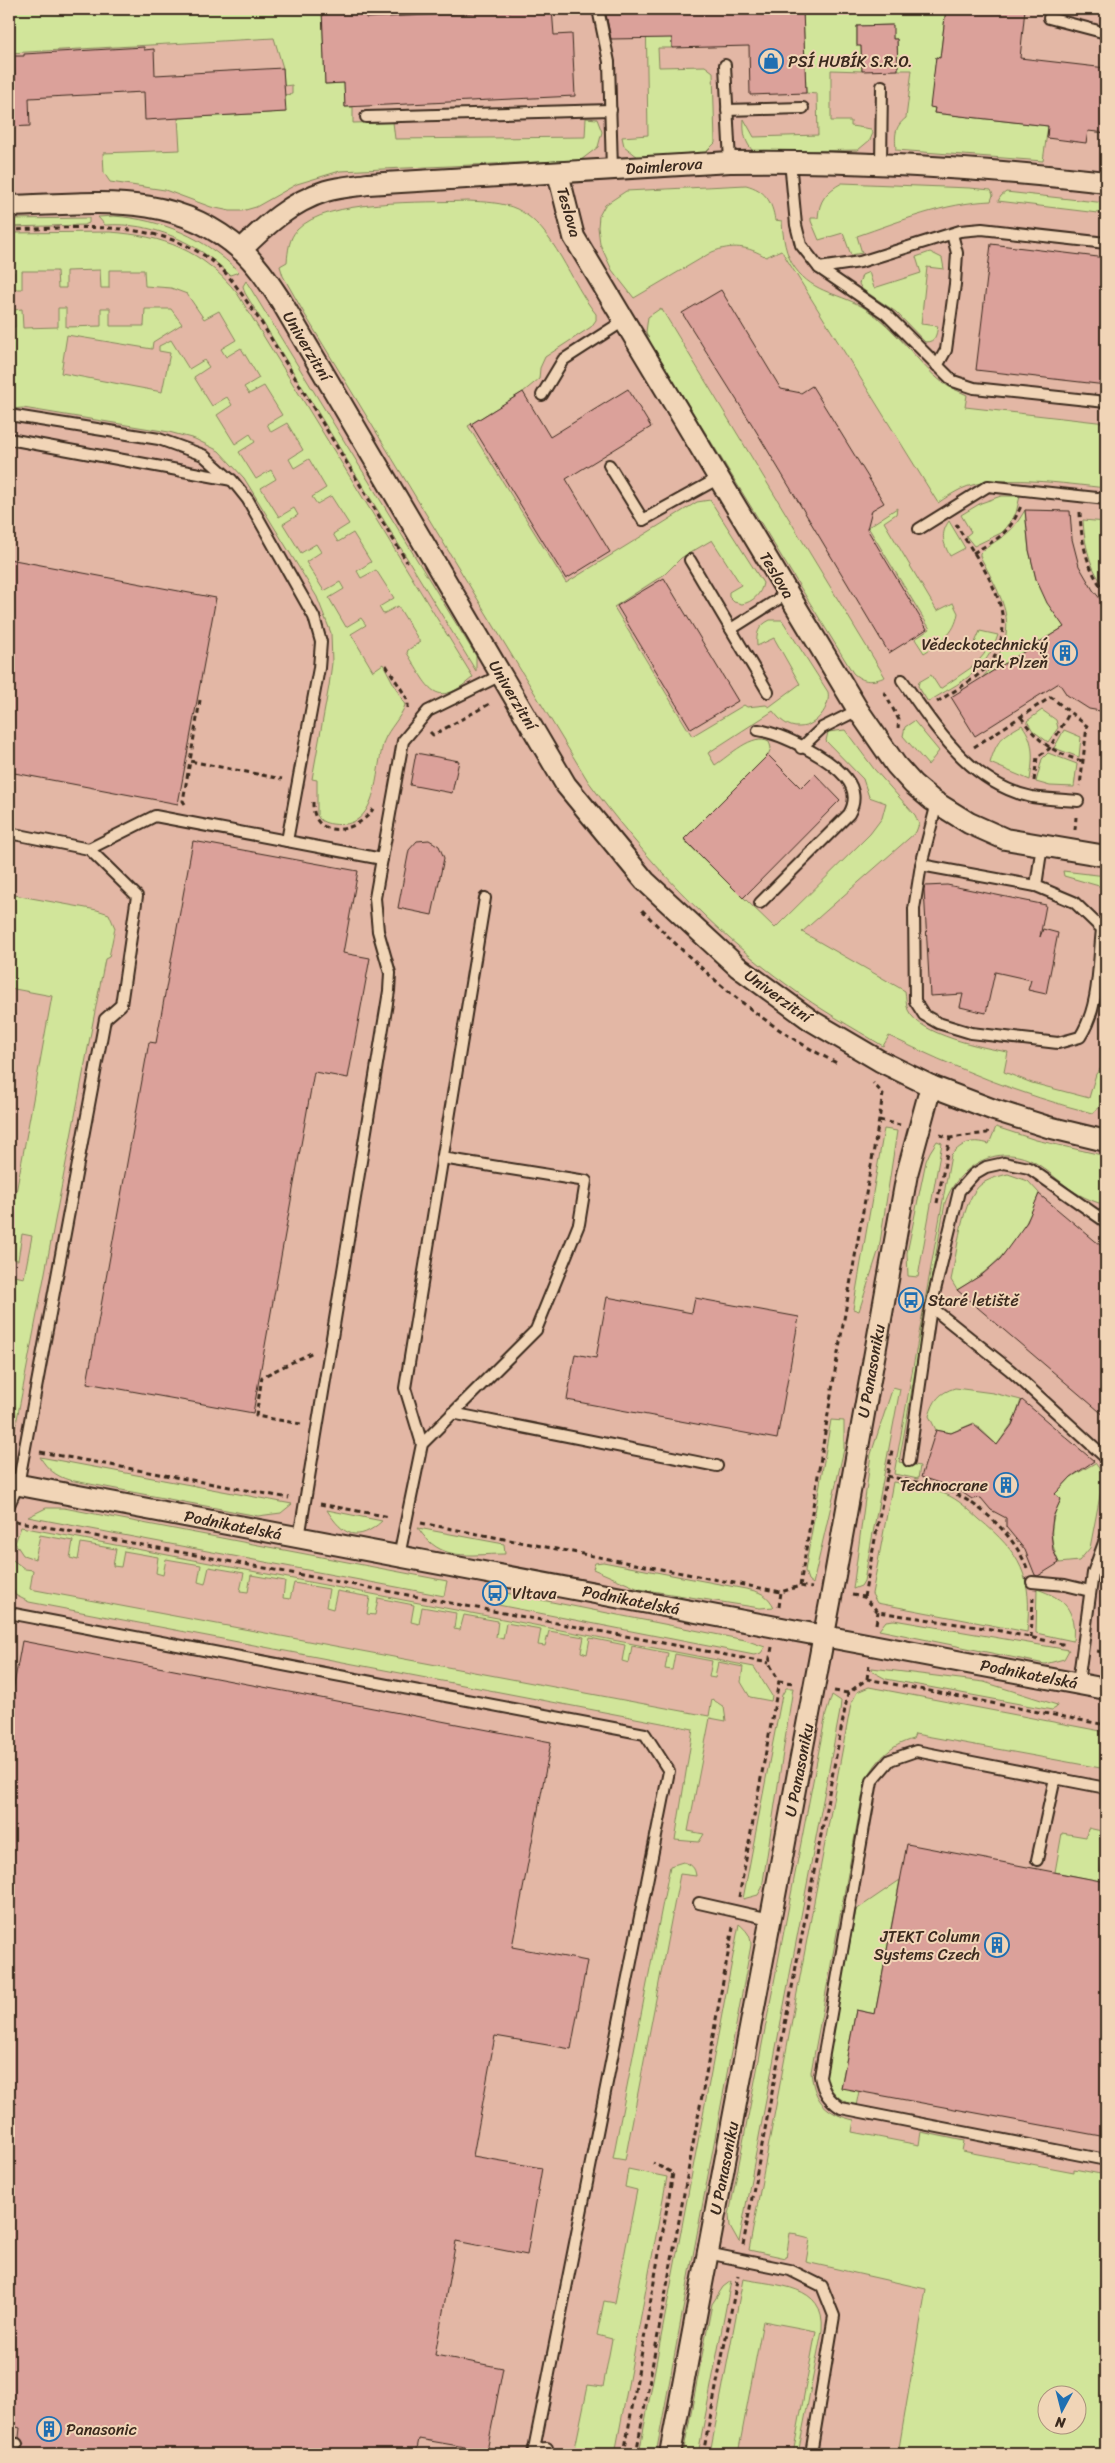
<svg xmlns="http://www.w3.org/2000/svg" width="1115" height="2463" font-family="Sriracha,sans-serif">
  <rect width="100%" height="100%" fill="#eac5ae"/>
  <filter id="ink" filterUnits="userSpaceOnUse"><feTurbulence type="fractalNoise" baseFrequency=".02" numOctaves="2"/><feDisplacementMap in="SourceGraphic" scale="10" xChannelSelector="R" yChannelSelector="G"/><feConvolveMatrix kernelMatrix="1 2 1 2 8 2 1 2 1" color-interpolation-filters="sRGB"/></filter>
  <g filter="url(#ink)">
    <path fill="#e3b7a5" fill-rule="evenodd" d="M292 9H1106V2454H9V53L274 38ZM1048 2396H1078V2426H1048Z"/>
    <g fill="#d1e59a" stroke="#86885c" fill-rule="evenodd">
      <path d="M9 9H322L325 84 344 83 345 107H353V123L393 122 395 139 585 137 586 118 597 119 602 132 598 147 581 160 340 171 297 184 256 207 242 211H230L211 207 165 190 110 182 104 173 103 153 180 150 178 118 285 112 284 95 292 94V85L284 86 283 68 274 38 9 53Z"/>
      <path d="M646 9H671L672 48H658L659 67 705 66 713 72 715 143 704 154 638 157 624 146 622 137 648 135Z"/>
      <path d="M803 9H946L940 58 936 57 931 107 935 108 934 113 1048 126 1043 161 896 150C895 136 894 127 906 118L912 70H898L897 39H893L892 25 857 26V45L861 46 862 71 831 70V121H851V126L871 129 873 133 870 140 858 150 754 152C745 143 743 133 744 119L754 137 818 135 817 94 806 93Z"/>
      <path d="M842 183 970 188 991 190 993 195 991 201C944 203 901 221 857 236L862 253 851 255 843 233 819 240 811 221V218H818C819 200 827 191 842 183Z"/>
      <path d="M746 185C765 190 772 201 775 220L782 221C783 237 785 254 795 268 814 294 841 293 866 309 898 330 915 361 943 383 950 388 959 391 967 395L965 407 1106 423V488C1068 484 995 473 961 489 953 493 945 498 938 503L781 250 766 257C748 246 732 244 712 252L634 298 612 270 600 244 598 227 599 216 605 205 626 191Z"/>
      <path d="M1006 192 1106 203V214L998 201 1001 196Z"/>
      <path d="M468 201C484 202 502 202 517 209 554 227 571 284 596 314V320L591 327 545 357 540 368 539 379 523 392 468 426 566 583 697 502 710 500 763 583C761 594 753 602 742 604L734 602 729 597V592L741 585 712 540 681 558 665 574 614 607 692 736 744 705 747 707 766 705 769 707 800 684 774 638 757 646C756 633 758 626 770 620H782L828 692C831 707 816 727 799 727 788 728 779 719 773 711L708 753 715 765C729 756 753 732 769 741L771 748 768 755 684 840 775 928 870 834 882 818 886 803 869 797 863 779 826 741 828 732 845 730 874 769 915 815 919 824 916 832 802 932 905 991C906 996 906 1005 908 1010 919 1035 984 1048 1008 1052L1004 1072 1032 1083 1089 1098 1096 1074 1106 1062C1106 1080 1110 1104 1092 1113 1021 1095 955 1068 889 1036L883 1046C852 1027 819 1009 790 987 711 930 645 859 588 781L304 313 283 276 280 266 287 262C288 251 289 238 297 230 327 198 425 203 468 201Z"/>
      <path d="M114 216C163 220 204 237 239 272L230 275C196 241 152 222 105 225L98 217Z"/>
      <path d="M89 218V223L84 225 9 227V219Z"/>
      <path d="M110 232C164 236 202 250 237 293L473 677C434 712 428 686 407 653L408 650 420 642 398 606 383 614 379 607 394 598 376 570 361 578 357 571 371 562 353 533 338 542 333 534 349 524 331 496 317 504 312 497 326 488 309 459 294 468 289 459 303 450 287 423 271 432 267 424 282 415 264 386 249 394 244 387 259 378 241 348 226 357 221 349 236 340 219 311 204 319 187 294 171 288 145 286 144 270H109V288H101L100 270 66 271V288H58L57 271H22V289H14V272H9V233Z"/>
      <path d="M930 252 942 258 944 269 927 267 921 324 938 326C936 335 936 342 925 342L896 312 862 289 859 284 862 275 869 272 874 288 921 273 916 257Z"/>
      <path d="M246 281 476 656V671L245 293 243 286Z"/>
      <path d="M58 308H66V327L101 326V308H110V326H144L145 309H171L182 324 153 342 152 349 67 335 61 373 162 392 170 353 159 351V346L171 340 189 369 204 360 209 367 194 377 212 406 227 397 232 405 217 415 235 444 250 434 255 442 239 452 256 479 271 470 276 479 261 488 279 517 294 508 298 515 283 524 301 553 316 544 321 552 306 562 324 591 340 582 344 589 329 598 346 627 361 618 366 625 351 634 373 671 383 664 405 705C401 718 389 728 384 741 374 772 380 831 332 824 325 823 320 821 317 815V780L312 779 329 686 332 663 331 633 317 597 244 478 219 451 195 439 169 432 23 408 9 409V328L15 327 14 310 22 309 23 328 58 327Z"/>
      <path d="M661 308 885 677C872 682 864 683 853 673L651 344 646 332 648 317Z"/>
      <path d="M1001 496H1020L1016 513 1007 527 1001 533 974 546 966 536 971 532 961 515 981 503Z"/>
      <path d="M897 508 896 514 884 522 937 611 953 603 958 613C955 634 940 643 924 653L915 639 930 629 868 527Z"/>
      <path d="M1025 510 1029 550 1036 579 1064 627 982 678C1024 631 1005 604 980 556V553C1003 534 1009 538 1025 510Z"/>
      <path d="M1083 520 1106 522V587C1090 572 1084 541 1083 520Z"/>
      <path d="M949 521 965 548 950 556C943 543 940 534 949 521Z"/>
      <path d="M980 631 998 635C985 674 961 681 928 702L918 686 919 682 931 675 940 689 975 665 985 653 974 645Z"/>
      <path d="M1042 710 1056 720 1058 728 1048 742 1033 731 1027 721Z"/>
      <path d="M914 721 939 751 928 765 903 736 905 727Z"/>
      <path d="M1022 725C1035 742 1033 759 1030 780L990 763C997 740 1001 737 1022 725Z"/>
      <path d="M1064 730 1081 737 1079 757 1054 748Z"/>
      <path d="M1048 753 1077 764 1074 787 1050 786 1036 782 1042 759Z"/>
      <path d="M1063 871 1106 876V888L1064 876Z"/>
      <path d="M9 894 97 910 109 914 115 928 109 957 105 959 13 1440H9V1275L24 1278 32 1236 22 1234 18 1260 9 1259V1231L52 996 9 988Z"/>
      <path d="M996 1127 1036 1140 1106 1156V1205C1091 1201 1077 1195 1065 1185 1054 1177 1045 1168 1034 1162 997 1142 957 1167 945 1203L899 1462 920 1466 918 1479 894 1474 951 1155C963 1142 973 1139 989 1144Z"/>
      <path d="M884 1129 897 1131 879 1249 859 1311 853 1309Z"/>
      <path d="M937 1141 942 1143 918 1277 908 1276 907 1253 926 1161 930 1152Z"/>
      <path d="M1008 1174 1028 1181 1039 1193C1025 1236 996 1269 957 1290L951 1280C957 1255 961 1197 983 1183 991 1178 1000 1176 1008 1174Z"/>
      <path d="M893 1387 900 1389 864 1581 861 1586 853 1589 871 1454Z"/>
      <path d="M955 1388 993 1393 1021 1400 1015 1419 997 1445 974 1423 951 1433 936 1430 929 1416C934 1400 939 1393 955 1388Z"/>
      <path d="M831 1420 844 1421V1449L813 1584 808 1580 805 1571Z"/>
      <path d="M40 1457 292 1504 281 1513 258 1516 69 1480C56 1476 47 1469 40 1457Z"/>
      <path d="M1095 1463 1101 1471 1103 1480 1090 1548 1079 1561 1059 1563C1049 1540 1049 1521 1061 1500L1055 1494 1071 1477Z"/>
      <path d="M893 1482C910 1485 928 1488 945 1494 958 1499 969 1510 979 1519 1021 1554 1033 1576 1027 1632L877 1603 872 1594Z"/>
      <path d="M46 1508H64L447 1581 444 1596 28 1517Z"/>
      <path d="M327 1510 382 1521C358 1543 343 1536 327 1510Z"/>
      <path d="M21 1527 754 1667 772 1696 771 1701 750 1697 741 1682 743 1667 718 1662 715 1678 709 1677 712 1661 675 1654 672 1670 665 1669 668 1653 632 1646 629 1663 622 1661 625 1645 590 1638 587 1654 581 1652 584 1637 549 1631 545 1646 538 1645 541 1629 506 1623 503 1639 496 1637 498 1621 464 1615 460 1630 454 1629 456 1613 422 1607 419 1624 411 1622 414 1605 378 1598 375 1615 367 1614 370 1597 337 1591 333 1609 326 1607 329 1589 294 1583 290 1599 283 1598 285 1581 251 1575 248 1592 240 1591 244 1573 209 1567 205 1584 198 1582 201 1565 166 1559 163 1575 156 1573 158 1557 124 1551 121 1567 113 1566 116 1549 81 1543 78 1560 70 1558 73 1541 40 1535 35 1559 23 1555 15 1543Z"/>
      <path d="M418 1528 504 1544 505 1554C468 1554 441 1563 418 1528Z"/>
      <path d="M10 1558 25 1569 33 1570 30 1589 709 1716 712 1699 724 1707 726 1721 710 1718 688 1831 704 1834 699 1842 675 1840 693 1729 29 1602 15 1595 11 1582Z"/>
      <path d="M603 1562 751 1590C763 1593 768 1596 774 1607L760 1608 639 1589 593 1569 595 1563Z"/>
      <path d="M1037 1589C1065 1599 1076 1609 1073 1641L1036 1633Z"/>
      <path d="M501 1592 745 1640 765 1647 761 1653 754 1655 498 1605Z"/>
      <path d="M894 1620 1069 1650 1064 1659 1045 1664 879 1630 886 1621Z"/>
      <path d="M872 1668 984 1682 1057 1705 1056 1708 1052 1710 886 1679 873 1672Z"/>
      <path d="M869 1687 1106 1732V1769L915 1734 913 1739C890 1745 876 1761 865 1782L811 2072C814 2102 827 2114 854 2120L852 2132 919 2145 921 2132 964 2141 962 2151 1074 2172V2169L1106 2175V2454H898L926 2289 806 2262 810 2239 798 2236V2234L790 2233 786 2258 749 2250 851 1704 857 1692ZM1048 2396H1078V2426H1048Z"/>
      <path d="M786 1688H793L762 1888 758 1895 743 1899 782 1695Z"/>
      <path d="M832 1695 841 1701 840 1711 739 2242 730 2226 729 2215 826 1714Z"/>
      <path d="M1088 1828 1106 1832 1099 1881 1055 1872 1062 1833 1086 1837Z"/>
      <path d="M683 1862C691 1864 695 1867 696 1876L680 1874 625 2160 613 2158 670 1866Z"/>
      <path d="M900 1880 875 2014 856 2010 841 2087 859 2091 856 2106C838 2101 830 2091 825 2074L856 1910Z"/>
      <path d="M739 1924C746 1930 751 1935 751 1945L656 2454H639Z"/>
      <path d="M628 2169 667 2177 615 2454 574 2453 588 2385 603 2387 612 2339 597 2335 604 2301 615 2303 637 2190 625 2187Z"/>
      <path d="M743 2279C777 2286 826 2284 822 2330L798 2454H793L816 2331 763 2321 738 2454H710Z"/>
      <path d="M731 2281 698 2454H683L712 2304 723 2287Z"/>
    </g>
    <g fill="#dba19a" stroke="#3b2a1e">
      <path d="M322 9H366V18L552 9 554 35 572 34 575 96 345 107 344 83 325 84Z"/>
      <path d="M605 9H803L806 93 750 95 749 46 672 48V38L611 39Z"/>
      <path d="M946 9H1025L1020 58 1106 68V133L1088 131 1086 143 1047 138 1048 126 934 113 935 108 930 107 936 57 940 58Z"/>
      <path d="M893 25V39H897L898 70 862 71 861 46H857V26Z"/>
      <path d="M144 47V50L154 49 155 75 283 68 286 112 145 120 144 92 29 98 30 126 9 127V82H15L14 56H24V54Z"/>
      <path d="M991 244 1106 258V385L976 370Z"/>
      <path d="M721 290 781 389 801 393 812 386 884 503 872 510 867 529 927 629 889 653 753 426 682 313Z"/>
      <path d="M628 389 651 427 566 479 610 552 566 579 471 424 523 392 550 437Z"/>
      <path d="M1025 510 1070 511 1072 539 1079 566 1093 590 1106 606V712L1089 709 1067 695 1059 683 975 736 951 697 1064 627 1047 603 1036 579 1029 550Z"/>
      <path d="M9 559 216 598 178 804 9 772Z"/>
      <path d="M664 578 738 701 691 729 617 606Z"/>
      <path d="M416 753 459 761 452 793 410 785Z"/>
      <path d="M768 755 801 788 815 774 840 800 743 898 684 839Z"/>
      <path d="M429 840 439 846 444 858 432 915 398 908 409 850 417 841Z"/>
      <path d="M193 841 358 871 343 953 370 958 348 1078 314 1072 253 1413 87 1383 149 1042 156 1043Z"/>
      <path d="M947 885 1046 905 1040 937 1043 929 1058 933 1046 994 1028 990 1031 980 995 972 986 1013 960 1007 963 994 930 996 924 889 925 886Z"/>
      <path d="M1039 1194 1106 1250V1417L957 1290 983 1274 1000 1259 1027 1222Z"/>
      <path d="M607 1297 692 1313 695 1298 799 1317 777 1439 567 1400 575 1354 596 1358Z"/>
      <path d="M1022 1400 1094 1461 1071 1477 1055 1494 1061 1499 1053 1517 1051 1533 1053 1550 1059 1563 1038 1576 1035 1575 1025 1550 1006 1527V1518L991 1510 981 1498 972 1499 957 1489 921 1477 936 1430 951 1433 973 1424 997 1445 1012 1425Z"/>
      <path d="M22 1641 551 1742 512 1947 587 1961 571 2049 495 2036 473 2156 542 2168 527 2255 456 2241 435 2355 503 2368 487 2451 419 2439 416 2454H16L24 2444 19 2437 20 2428 9 2425V1712Z"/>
      <path d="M907 1844 1106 1882V2137L841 2088 856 2010 875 2014Z"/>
    </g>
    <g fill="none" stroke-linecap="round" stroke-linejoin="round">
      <defs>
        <g id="service">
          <path d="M598 9 609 62 612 170"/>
          <path d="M1049 18 1106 33"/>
          <path d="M725 65 730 162"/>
          <path d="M727 110 803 108"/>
          <path d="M366 117 611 110"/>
          <path d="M790 161 796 225 801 245 819 268 886 314 953 381 974 388 1106 402"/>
          <path d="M881 163 882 86"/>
          <path d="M819 268 860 262 960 231 982 229 1106 243"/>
          <path d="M937 366 946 350 955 284 957 253 952 234"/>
          <path d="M542 395 563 360 625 320"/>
          <path d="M9 415 159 439 203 455 231 480"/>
          <path d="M9 439 232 480 248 500 314 617 321 642 319 668 287 841"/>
          <path d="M609 465 643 520 719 478"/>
          <path d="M919 529 988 486 1106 499"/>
          <path d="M690 560 768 692"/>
          <path d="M731 629 788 593"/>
          <path d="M902 680C936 728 970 784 1032 797 1047 799 1063 800 1078 801"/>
          <path d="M758 730C783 734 830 758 846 778 855 789 856 802 849 814L760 903"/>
          <path d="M801 748 822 728 858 710"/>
          <path d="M937 803 921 865 914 909 915 1001 924 1015 938 1023 971 1033 1058 1043 1080 1037C1100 1006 1098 965 1102 929L1074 902 1036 886 1042 845"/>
          <path d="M9 833 89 849 137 896 121 1005 105 1019 18 1485 9 1505"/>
          <path d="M89 849 155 816 382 859"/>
          <path d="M921 865 1036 886"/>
          <path d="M931 1307 1010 1370 1106 1458"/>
          <path d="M452 1413 717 1466"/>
          <path d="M422 1444 405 1388 485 898"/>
          <path d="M909 1461 931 1307 959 1191 974 1174 986 1167 1004 1163 1029 1168 1106 1222"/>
          <path d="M299 1538 389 991 390 973 378 931 375 898 403 741 428 711 501 675"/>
          <path d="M399 1556 422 1444 536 1330 579 1224 586 1181 442 1158"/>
          <path d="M1032 1582 1065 1585 1090 1591"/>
          <path d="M9 1613 645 1734 669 1771 533 2454"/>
          <path d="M1078 1683 1093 1573 1106 1537"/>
          <path d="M1106 1788 916 1751 890 1760 872 1781 820 2076C823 2092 828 2099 841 2108L1106 2160"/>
          <path d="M1037 1860 1055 1778"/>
          <path d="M699 1903 770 1919"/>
          <path d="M707 2253 790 2270 822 2286 834 2316 811 2454"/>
          <path d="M9 2443 17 2444"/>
          <path d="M534 2449 547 2448"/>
        </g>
        <g id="minor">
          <path d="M558 173 574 237 858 710 896 765 913 784 932 800 969 823 1005 839 1106 856"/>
          <path d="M9 206C93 204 173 189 241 250 257 264 269 283 281 301L566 785 645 881 738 967 812 1021 880 1061 931 1086 994 1110 1048 1127 1106 1141"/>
          <path d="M241 250C266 225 291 202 326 191 339 187 355 186 368 184L730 162C856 160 981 168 1106 182"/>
          <path d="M9 1483 1106 1689"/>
          <path d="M670 2454 832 1592 907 1174 931 1086"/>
        </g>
      </defs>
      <use href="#service" stroke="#3b2a1e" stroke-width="14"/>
      <use href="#minor" stroke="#3b2a1e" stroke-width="24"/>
      <g stroke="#3b2a1e" stroke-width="3" stroke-dasharray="5 4" stroke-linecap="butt">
        <path d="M9 230C79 228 157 217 216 264 234 279 247 303 261 322L407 562"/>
        <path d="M1080 512C1081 542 1087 570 1106 593"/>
        <path d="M973 553C999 538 1009 534 1021 506"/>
        <path d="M386 665 408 700V708"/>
        <path d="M884 692 899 720 898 728"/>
        <path d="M200 700 190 761 282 779"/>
        <path d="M937 702C955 690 975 680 990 664 994 660 996 653 998 648 1017 606 976 559 956 524"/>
        <path d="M1021 717C1037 741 1054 754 1083 761"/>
        <path d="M430 732 433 735 491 703"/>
        <path d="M974 747 1051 697 1087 726 1080 786"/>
        <path d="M1034 781 1037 757 1049 749 1070 712"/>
        <path d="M313 802C312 842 358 833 373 809"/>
        <path d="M185 804 183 801 190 761"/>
        <path d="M1075 830 1076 817"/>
        <path d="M642 910C699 969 764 1028 839 1064"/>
        <path d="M879 1120 900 1125"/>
        <path d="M940 1135 950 1138 987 1133 988 1130"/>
        <path d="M937 1203 950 1138"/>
        <path d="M301 1424 256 1416 262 1377 313 1352"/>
        <path d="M40 1452 289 1498"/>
        <path d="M887 1476C903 1480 920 1482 937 1487 974 1497 1013 1532 1027 1568"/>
        <path d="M320 1504 390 1517"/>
        <path d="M15 1521 769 1663"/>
        <path d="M421 1523 781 1592 800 1586 812 1588"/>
        <path d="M800 1586 837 1359 879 1120 883 1094 873 1083"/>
        <path d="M852 1595 864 1597 878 1612 991 1629 1067 1645"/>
        <path d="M864 1597 892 1450"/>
        <path d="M779 1607 781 1592"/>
        <path d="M876 1624 878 1612"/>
        <path d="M1031 1638 1033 1598"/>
        <path d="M772 1647 769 1663 779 1681 793 1683"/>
        <path d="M1097 1651 1106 1653"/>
        <path d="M867 1679 869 1664"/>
        <path d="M834 1691 848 1693"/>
        <path d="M739 1897 779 1681"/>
        <path d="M743 2245 848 1693 867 1679 1106 1725"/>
        <path d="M624 2454 673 2173 653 2163"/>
        <path d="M636 2454 733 1927"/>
        <path d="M703 2454 738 2276"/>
      </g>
      <use href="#service" stroke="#f1d5b7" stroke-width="10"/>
      <use href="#minor" stroke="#f1d5b7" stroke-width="20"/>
    </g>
  </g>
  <defs>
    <symbol id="shop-ring" viewBox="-11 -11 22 22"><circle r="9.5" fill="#f1d5b7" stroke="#1f6fb2" stroke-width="1.5"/><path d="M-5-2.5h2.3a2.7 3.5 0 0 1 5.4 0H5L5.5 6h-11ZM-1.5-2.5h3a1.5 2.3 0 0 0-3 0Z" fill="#1f6fb2"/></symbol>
    <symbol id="building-ring" viewBox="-11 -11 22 22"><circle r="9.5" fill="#f1d5b7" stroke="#1f6fb2" stroke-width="1.5"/><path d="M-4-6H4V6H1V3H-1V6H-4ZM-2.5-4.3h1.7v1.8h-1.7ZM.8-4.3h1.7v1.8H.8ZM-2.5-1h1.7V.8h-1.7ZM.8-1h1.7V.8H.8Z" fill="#1f6fb2"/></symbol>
    <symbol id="bus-ring" viewBox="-11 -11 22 22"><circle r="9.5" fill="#f1d5b7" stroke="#1f6fb2" stroke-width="1.5"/><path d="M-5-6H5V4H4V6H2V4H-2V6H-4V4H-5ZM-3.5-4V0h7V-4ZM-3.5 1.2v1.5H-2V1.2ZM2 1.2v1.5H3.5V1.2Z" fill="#1f6fb2"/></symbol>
  </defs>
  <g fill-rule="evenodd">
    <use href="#shop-ring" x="757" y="47" width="28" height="28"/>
    <use href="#building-ring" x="1051" y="639" width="28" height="28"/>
    <use href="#bus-ring" x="897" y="1286" width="28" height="28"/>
    <use href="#building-ring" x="992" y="1471" width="28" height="28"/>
    <use href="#bus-ring" x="481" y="1579" width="28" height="28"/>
    <use href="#building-ring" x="983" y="1931" width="28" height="28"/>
    <use href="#building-ring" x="35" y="2415" width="28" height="28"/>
  </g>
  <g text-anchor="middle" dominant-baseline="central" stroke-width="4" stroke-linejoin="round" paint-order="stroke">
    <g font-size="16" fill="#3b2a1e" stroke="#f1d5b7" text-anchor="start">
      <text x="788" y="61">PSÍ HUBÍK S.R.O.</text>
      <text x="1048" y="644" text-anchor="end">Vědeckotechnický<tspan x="1048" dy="18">park Plzeň</tspan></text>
      <text x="928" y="1300">Staré letiště</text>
      <text x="988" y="1485" text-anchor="end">Technocrane</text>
      <text x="512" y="1593">Vltava</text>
      <text x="980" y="1936" text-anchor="end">JTEKT Column<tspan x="980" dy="18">Systems Czech</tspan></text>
      <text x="66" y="2429">Panasonic</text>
    </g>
    <g font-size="16" fill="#3b2a1e" stroke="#f1d5b7">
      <text transform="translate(664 166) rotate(-4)">Daimlerova</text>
      <text transform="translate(569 212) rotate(74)">Teslova</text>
      <text transform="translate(307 346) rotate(59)">Univerzitní</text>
      <text transform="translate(777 575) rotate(59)">Teslova</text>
      <text transform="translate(513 695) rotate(59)">Univerzitní</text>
      <text transform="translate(778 996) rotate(36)">Univerzitní</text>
      <text transform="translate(871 1371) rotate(-80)">U Panasoniku</text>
      <text transform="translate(233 1525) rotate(11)">Podnikatelská</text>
      <text transform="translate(631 1600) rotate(11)">Podnikatelská</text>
      <text transform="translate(1029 1674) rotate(11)">Podnikatelská</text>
      <text transform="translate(799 1770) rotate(-79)">U Panasoniku</text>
      <text transform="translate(724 2168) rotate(-79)">U Panasoniku</text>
    </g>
  </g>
  <rect width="1115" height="2463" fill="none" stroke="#f1d5b7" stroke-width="30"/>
  <rect x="15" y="15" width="1085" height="2433" fill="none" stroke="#3b2a1e" stroke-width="2" filter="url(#ink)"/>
  <g transform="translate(1062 2410) rotate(187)"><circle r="24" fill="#f1d5b7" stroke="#a8917a"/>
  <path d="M0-4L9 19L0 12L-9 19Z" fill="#1f6fb2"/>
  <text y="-8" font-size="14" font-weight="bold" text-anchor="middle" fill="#3b2a1e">N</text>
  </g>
</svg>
